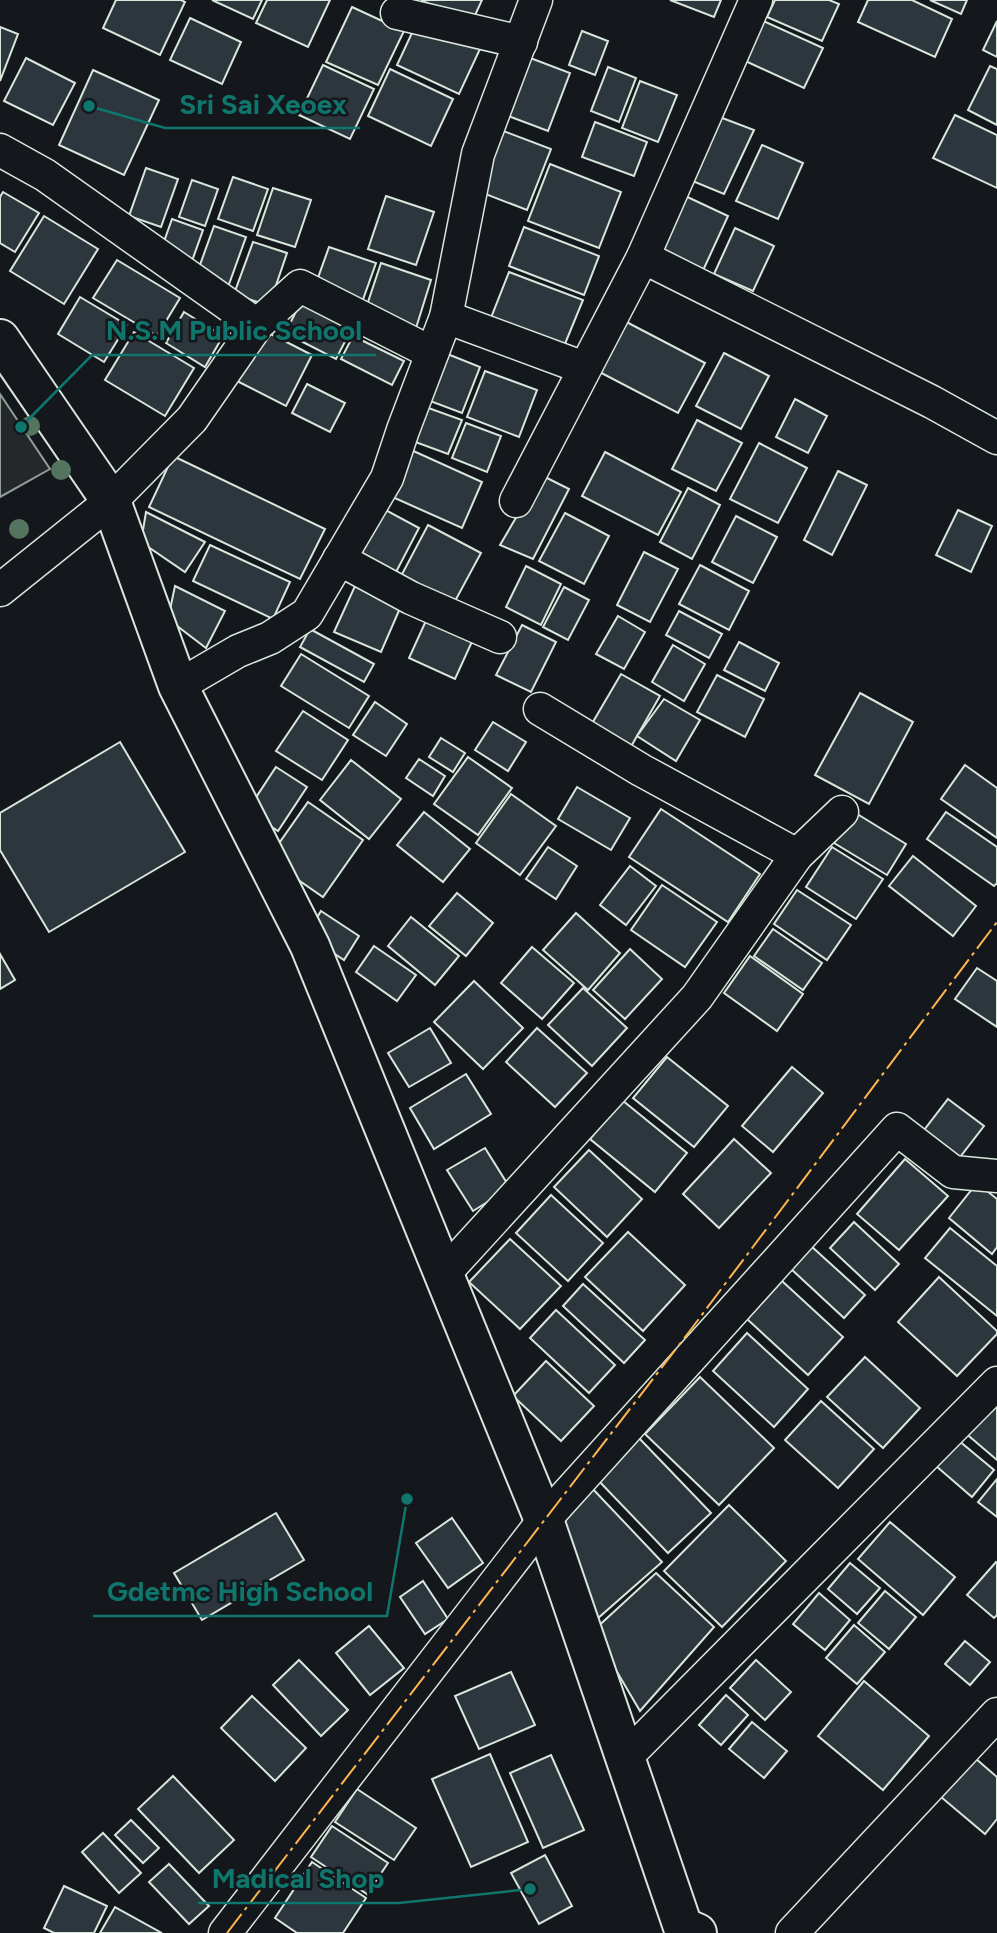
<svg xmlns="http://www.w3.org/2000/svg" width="997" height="1933" font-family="Figtree,sans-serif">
  <rect width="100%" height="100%" fill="#14181c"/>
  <path fill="#24282b" stroke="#939e99" stroke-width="2" d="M0 394 50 469 0 497Z"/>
  <g fill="#2c363c" stroke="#d8e6dc" stroke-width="2">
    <path d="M116 0H181L185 2 160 55 103 28Z"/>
    <path d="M212 0H262L253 19Z"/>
    <path d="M267 0H330L308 47 256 23Z"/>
    <path d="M421 0H482L471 24Z"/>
    <path d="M670 0H721L714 17Z"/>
    <path d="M775 0H829L839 4 822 41 767 17Z"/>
    <path d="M868 0H912L952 19 935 57 858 22Z"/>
    <path d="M930 0H967L961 14Z"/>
    <path d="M352 7 404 31 378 85 326 62Z"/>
    <path d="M190 18 241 42 222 84 170 60Z"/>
    <path d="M759 19 823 48 804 88 741 59Z"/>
    <path d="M418 20 480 49 459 94 397 65Z"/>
    <path d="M997 21V57L983 50Z"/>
    <path d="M0 27 18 34 0 81Z"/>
    <path d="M582 31 608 41 595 75 569 65Z"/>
    <path d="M525 56 570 73 548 131 503 114Z"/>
    <path d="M26 58 75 83 53 125 4 101Z"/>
    <path d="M323 65 374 89 350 139 299 115Z"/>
    <path d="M990 66 997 69V125L968 110Z"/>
    <path d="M608 67 636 78 619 122 591 111Z"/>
    <path d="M390 69 453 99 431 146 368 116Z"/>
    <path d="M93 70 159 100 124 175 59 145Z"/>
    <path d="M640 81 677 95 658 142 622 128Z"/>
    <path d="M955 115 997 135V188L933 158Z"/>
    <path d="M717 116 754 130 724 194 690 180Z"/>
    <path d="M595 122 647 142 634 176 582 157Z"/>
    <path d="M498 129 551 149 527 210 475 190Z"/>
    <path d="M762 145 803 163 778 219 736 201Z"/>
    <path d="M550 164 621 192 599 248 528 221Z"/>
    <path d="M146 168 178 179 161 227 129 216Z"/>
    <path d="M233 177 268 189 253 231 218 219Z"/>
    <path d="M192 180 218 189 205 226 179 217Z"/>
    <path d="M273 188 311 200 295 247 257 235Z"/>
    <path d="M3 192 39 213 15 252 0 243V197Z"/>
    <path d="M681 194 728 216 700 277 653 256Z"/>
    <path d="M386 196 434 212 416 265 368 249Z"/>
    <path d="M44 216 98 249 64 304 10 271Z"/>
    <path d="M172 219 203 230 192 261 161 250Z"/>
    <path d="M214 226 246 237 228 287 196 276Z"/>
    <path d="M524 227 599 256 584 295 509 266Z"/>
    <path d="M735 228 774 246 753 291 714 274Z"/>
    <path d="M253 242 287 253 269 306 234 294Z"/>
    <path d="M329 247 376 263 361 305 314 289Z"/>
    <path d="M117 260 180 298 157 336 93 298Z"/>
    <path d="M381 263 431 280 416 328 365 311Z"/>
    <path d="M509 272 583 300 560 356 487 328Z"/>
    <path d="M80 297 127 325 104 362 58 334Z"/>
    <path d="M301 302 352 328 336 359 285 333Z"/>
    <path d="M184 312 223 336 205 367 166 343Z"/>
    <path d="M615 316 705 363 678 413 588 366Z"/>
    <path d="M261 329 312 355 286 406 235 380Z"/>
    <path d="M134 332 194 368 165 416 105 380Z"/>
    <path d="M353 336 404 361 392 385 341 359Z"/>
    <path d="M440 351 480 367 462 413 422 398Z"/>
    <path d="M724 353 769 376 741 429 696 406Z"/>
    <path d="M485 371 537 390 519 437 467 417Z"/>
    <path d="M307 384 345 403 330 432 292 413Z"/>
    <path d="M795 399 827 416 808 453 776 437Z"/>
    <path d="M420 405 462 420 448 454 407 439Z"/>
    <path d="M697 420 742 443 716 491 672 469Z"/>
    <path d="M466 423 501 436 487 472 452 458Z"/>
    <path d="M759 443 807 468 778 523 730 499Z"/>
    <path d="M409 449 482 482 462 528 388 495Z"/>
    <path d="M605 452 681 492 658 535 582 496Z"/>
    <path d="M173 456 325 529 300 579 149 507Z"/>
    <path d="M838 471 867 485 832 555 804 540Z"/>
    <path d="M541 475 569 489 533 559 500 545Z"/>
    <path d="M688 488 720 505 692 559 660 542Z"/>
    <path d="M380 507 419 528 394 576 354 555Z"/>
    <path d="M958 510 992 526 971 572 936 555Z"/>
    <path d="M146 512 205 542 185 572 141 542Z"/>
    <path d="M565 513 609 536 584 584 539 561Z"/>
    <path d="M736 516 777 537 753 583 712 562Z"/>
    <path d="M428 525 481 553 454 603 401 576Z"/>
    <path d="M210 545 290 582 273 619 193 581Z"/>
    <path d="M644 552 678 569 650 622 617 605Z"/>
    <path d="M700 565 749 591 729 630 679 604Z"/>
    <path d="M526 566 561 584 541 625 506 607Z"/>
    <path d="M175 586 225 611 206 648 168 619Z"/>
    <path d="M355 586 401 606 381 652 334 632Z"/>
    <path d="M564 587 589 600 568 640 543 627Z"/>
    <path d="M679 611 722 634 709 658 666 635Z"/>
    <path d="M429 614 475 635 455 679 409 658Z"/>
    <path d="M618 616 645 632 624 669 596 654Z"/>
    <path d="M522 625 556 642 531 692 496 675Z"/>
    <path d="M310 629 374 664 364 682 300 647Z"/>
    <path d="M739 642 779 663 765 691 724 670Z"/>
    <path d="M673 645 705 664 684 701 652 682Z"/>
    <path d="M301 654 369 696 349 728 281 686Z"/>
    <path d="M621 674 660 696 629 750 590 727Z"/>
    <path d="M717 675 764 699 745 737 697 712Z"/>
    <path d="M860 693 913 722 869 804 815 775Z"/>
    <path d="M664 699 700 720 676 761 637 736Z"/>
    <path d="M375 702 407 724 386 756 353 735Z"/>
    <path d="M303 711 348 740 322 780 276 751Z"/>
    <path d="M493 722 526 742 508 771 475 750Z"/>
    <path d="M441 738 465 753 453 772 429 757Z"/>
    <path d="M120 742 185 852 49 932 0 850V813Z"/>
    <path d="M468 757 512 788 478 835 434 804Z"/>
    <path d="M419 759 445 776 433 796 406 778Z"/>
    <path d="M351 760 401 799 369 839 320 800Z"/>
    <path d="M965 765 997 788V838L941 799Z"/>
    <path d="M276 767 307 787 278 831 247 811Z"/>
    <path d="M577 787 630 818 611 850 558 819Z"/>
    <path d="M511 794 556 826 520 875 476 843Z"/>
    <path d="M308 802 363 840 323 897 268 859Z"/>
    <path d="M661 809 760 874 728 922 629 857Z"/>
    <path d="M424 812 470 849 443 882 397 845Z"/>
    <path d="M854 812 906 844 887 875 834 843Z"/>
    <path d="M946 812 997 847V883L994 886 927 839Z"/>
    <path d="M548 847 577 866 556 899 526 879Z"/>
    <path d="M832 847 883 879 856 919 806 887Z"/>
    <path d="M913 856 976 906 953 936 889 886Z"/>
    <path d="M630 866 656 886 626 925 600 905Z"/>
    <path d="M662 885 717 922 685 967 631 930Z"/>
    <path d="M797 890 851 925 827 960 774 924Z"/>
    <path d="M457 893 493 923 466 956 429 926Z"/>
    <path d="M321 911 359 936 344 960 306 935Z"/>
    <path d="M576 913 620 953 588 990 543 950Z"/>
    <path d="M411 917 459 956 435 985 388 946Z"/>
    <path d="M773 929 822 963 803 990 754 956Z"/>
    <path d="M374 946 416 975 397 1001 356 972Z"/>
    <path d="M532 947 574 983 542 1019 501 983Z"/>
    <path d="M630 949 662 979 625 1019 593 990Z"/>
    <path d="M0 954 15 980 0 989Z"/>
    <path d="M750 956 803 994 777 1031 724 993Z"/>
    <path d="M977 968 997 981V1027L955 999Z"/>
    <path d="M474 981 523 1028 483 1069 434 1022Z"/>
    <path d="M583 988 627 1028 592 1066 548 1025Z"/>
    <path d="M430 1028 451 1063 409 1087 388 1053Z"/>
    <path d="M537 1028 587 1073 555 1107 506 1062Z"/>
    <path d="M667 1057 728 1106 694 1147 633 1098Z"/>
    <path d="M792 1067 823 1093 773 1152 742 1126Z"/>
    <path d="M466 1074 491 1114 434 1149 410 1108Z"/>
    <path d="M948 1099 984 1126 957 1161 921 1134Z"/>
    <path d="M622 1100 687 1153 655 1192 590 1139Z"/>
    <path d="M734 1139 771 1173 719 1228 683 1194Z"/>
    <path d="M485 1148 510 1188 473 1211 447 1170Z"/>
    <path d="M589 1150 642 1199 607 1237 554 1187Z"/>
    <path d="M905 1159 948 1196 899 1250 857 1214Z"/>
    <path d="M977 1183 997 1199V1247L992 1254 949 1218Z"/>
    <path d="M551 1195 603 1243 568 1281 516 1233Z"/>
    <path d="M854 1222 899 1264 875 1290 830 1248Z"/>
    <path d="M950 1228 997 1266V1316L925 1258Z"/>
    <path d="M628 1232 685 1285 643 1331 585 1277Z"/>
    <path d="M510 1239 561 1286 520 1329 469 1282Z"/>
    <path d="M811 1246 865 1295 844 1318 790 1268Z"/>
    <path d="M939 1277 997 1331V1334L957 1376 898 1322Z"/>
    <path d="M782 1281 843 1337 808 1375 747 1319Z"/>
    <path d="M583 1284 645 1340 624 1363 563 1306Z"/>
    <path d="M556 1310 615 1365 589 1393 530 1338Z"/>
    <path d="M747 1333 808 1389 774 1427 713 1371Z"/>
    <path d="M865 1357 920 1408 883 1448 827 1397Z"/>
    <path d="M546 1361 594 1406 561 1441 513 1396Z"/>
    <path d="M700 1377 774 1448 719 1505 645 1434Z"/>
    <path d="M821 1401 874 1449 838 1488 785 1440Z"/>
    <path d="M997 1405V1460L963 1431Z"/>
    <path d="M638 1437 711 1513 668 1553 595 1477Z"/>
    <path d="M958 1440 994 1470 972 1497 936 1466Z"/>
    <path d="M997 1479V1517L978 1502Z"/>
    <path d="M590 1486 662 1562 597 1619 554 1526Z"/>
    <path d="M729 1505 786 1561 722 1627 664 1571Z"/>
    <path d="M276 1513 304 1560 202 1620 174 1573Z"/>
    <path d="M452 1518 483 1563 448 1588 416 1543Z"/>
    <path d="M890 1522 955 1577 923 1615 858 1559Z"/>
    <path d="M996 1562 997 1563V1615L994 1618 967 1595Z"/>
    <path d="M850 1563 880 1588 857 1614 828 1589Z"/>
    <path d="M656 1573 714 1627 640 1711 593 1631Z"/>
    <path d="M423 1581 448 1619 425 1634 400 1597Z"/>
    <path d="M885 1591 916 1617 889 1649 858 1623Z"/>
    <path d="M819 1593 850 1620 825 1650 793 1624Z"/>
    <path d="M854 1625 885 1652 857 1684 826 1658Z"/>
    <path d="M369 1626 404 1668 370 1695 336 1653Z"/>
    <path d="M965 1641 990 1662 970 1685 945 1664Z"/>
    <path d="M299 1660 348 1710 321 1736 273 1685Z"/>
    <path d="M756 1660 791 1692 765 1720 730 1688Z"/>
    <path d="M511 1672 535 1725 479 1749 455 1696Z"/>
    <path d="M864 1681 929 1736 883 1790 818 1736Z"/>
    <path d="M726 1695 748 1715 721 1745 699 1725Z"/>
    <path d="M252 1696 306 1748 275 1781 221 1728Z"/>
    <path d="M752 1722 787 1751 764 1778 729 1749Z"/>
    <path d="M490 1754 528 1842 471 1867 432 1779Z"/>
    <path d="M551 1755 584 1830 543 1848 510 1773Z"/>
    <path d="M975 1758 997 1777V1819L985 1834 941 1797Z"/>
    <path d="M173 1776 234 1840 199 1873 138 1809Z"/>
    <path d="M357 1789 416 1828 394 1860 335 1822Z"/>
    <path d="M131 1820 159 1848 143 1863 115 1835Z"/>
    <path d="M332 1826 388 1863 367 1894 311 1857Z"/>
    <path d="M103 1833 141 1873 119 1893 82 1852Z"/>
    <path d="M545 1855 572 1906 539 1924 511 1873Z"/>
    <path d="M312 1862 366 1898 343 1933H297L275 1918Z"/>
    <path d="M169 1864 209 1906 189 1924 149 1882Z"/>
    <path d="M64 1886 107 1906 94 1933H54L44 1928Z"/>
    <path d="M115 1907 162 1933H100Z"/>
  </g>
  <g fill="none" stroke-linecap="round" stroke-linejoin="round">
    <defs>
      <g id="minor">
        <path d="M397 13 521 42"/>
        <path d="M0 150 45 175 257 325"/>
        <path d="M643 257 932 402 997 438"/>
        <path d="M446 317 584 368"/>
        <path d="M516 501 643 257 756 0"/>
        <path d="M339 559 411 598 500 637"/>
        <path d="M0 590 111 501 192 419 257 325 300 286 432 353"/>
        <path d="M178 686 238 651 270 638 307 614 387 478 403 430 446 317 478 154 536 0"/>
        <path d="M540 709 641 770 797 855"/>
        <path d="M443 1275 697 997 797 855 842 812"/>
        <path d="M625 1758 997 1383"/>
        <path d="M225 1933 544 1520 897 1129 953 1172 997 1176"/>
        <path d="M792 1933 997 1714"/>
      </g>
      <path id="tertiary" d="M0 339 111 501 178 686 310 946 544 1520 683 1927 697 1933"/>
    </defs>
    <use href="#minor" stroke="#d8e6dc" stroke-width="35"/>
    <use href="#tertiary" stroke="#d8e6dc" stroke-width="42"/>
    <use href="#minor" stroke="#14181c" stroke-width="32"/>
    <use href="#tertiary" stroke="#14181c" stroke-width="38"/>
    <path stroke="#ffb74d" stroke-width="2" stroke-dasharray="24 5 3.5 5" stroke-linecap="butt" d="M227 1933 689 1332 997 922"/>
  </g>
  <g fill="#55745f">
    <circle cx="30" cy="426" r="10"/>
    <circle cx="61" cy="470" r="10"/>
    <circle cx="19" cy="529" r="10"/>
  </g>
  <path fill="none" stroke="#0f766e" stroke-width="2.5" d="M89 106L165 128H360M21 427L92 355H376M407 1499L387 1616H93M530 1889L399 1903H198"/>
  <g fill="#0f766e" stroke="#14181c" stroke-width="2.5">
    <circle cx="89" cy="106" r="7"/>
    <circle cx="21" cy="427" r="7"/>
    <circle cx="407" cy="1499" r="7"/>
    <circle cx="530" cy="1889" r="7"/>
  </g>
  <g font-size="28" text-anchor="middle" font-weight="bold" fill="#0f766e" stroke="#14181c" stroke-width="5" stroke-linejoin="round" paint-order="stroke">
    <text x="263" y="114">Sri Sai Xeoex</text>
    <text x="234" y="340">N.S.M Public School</text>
    <text x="240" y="1601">Gdetmc High School</text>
    <text x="298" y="1888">Madical Shop</text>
  </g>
</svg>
